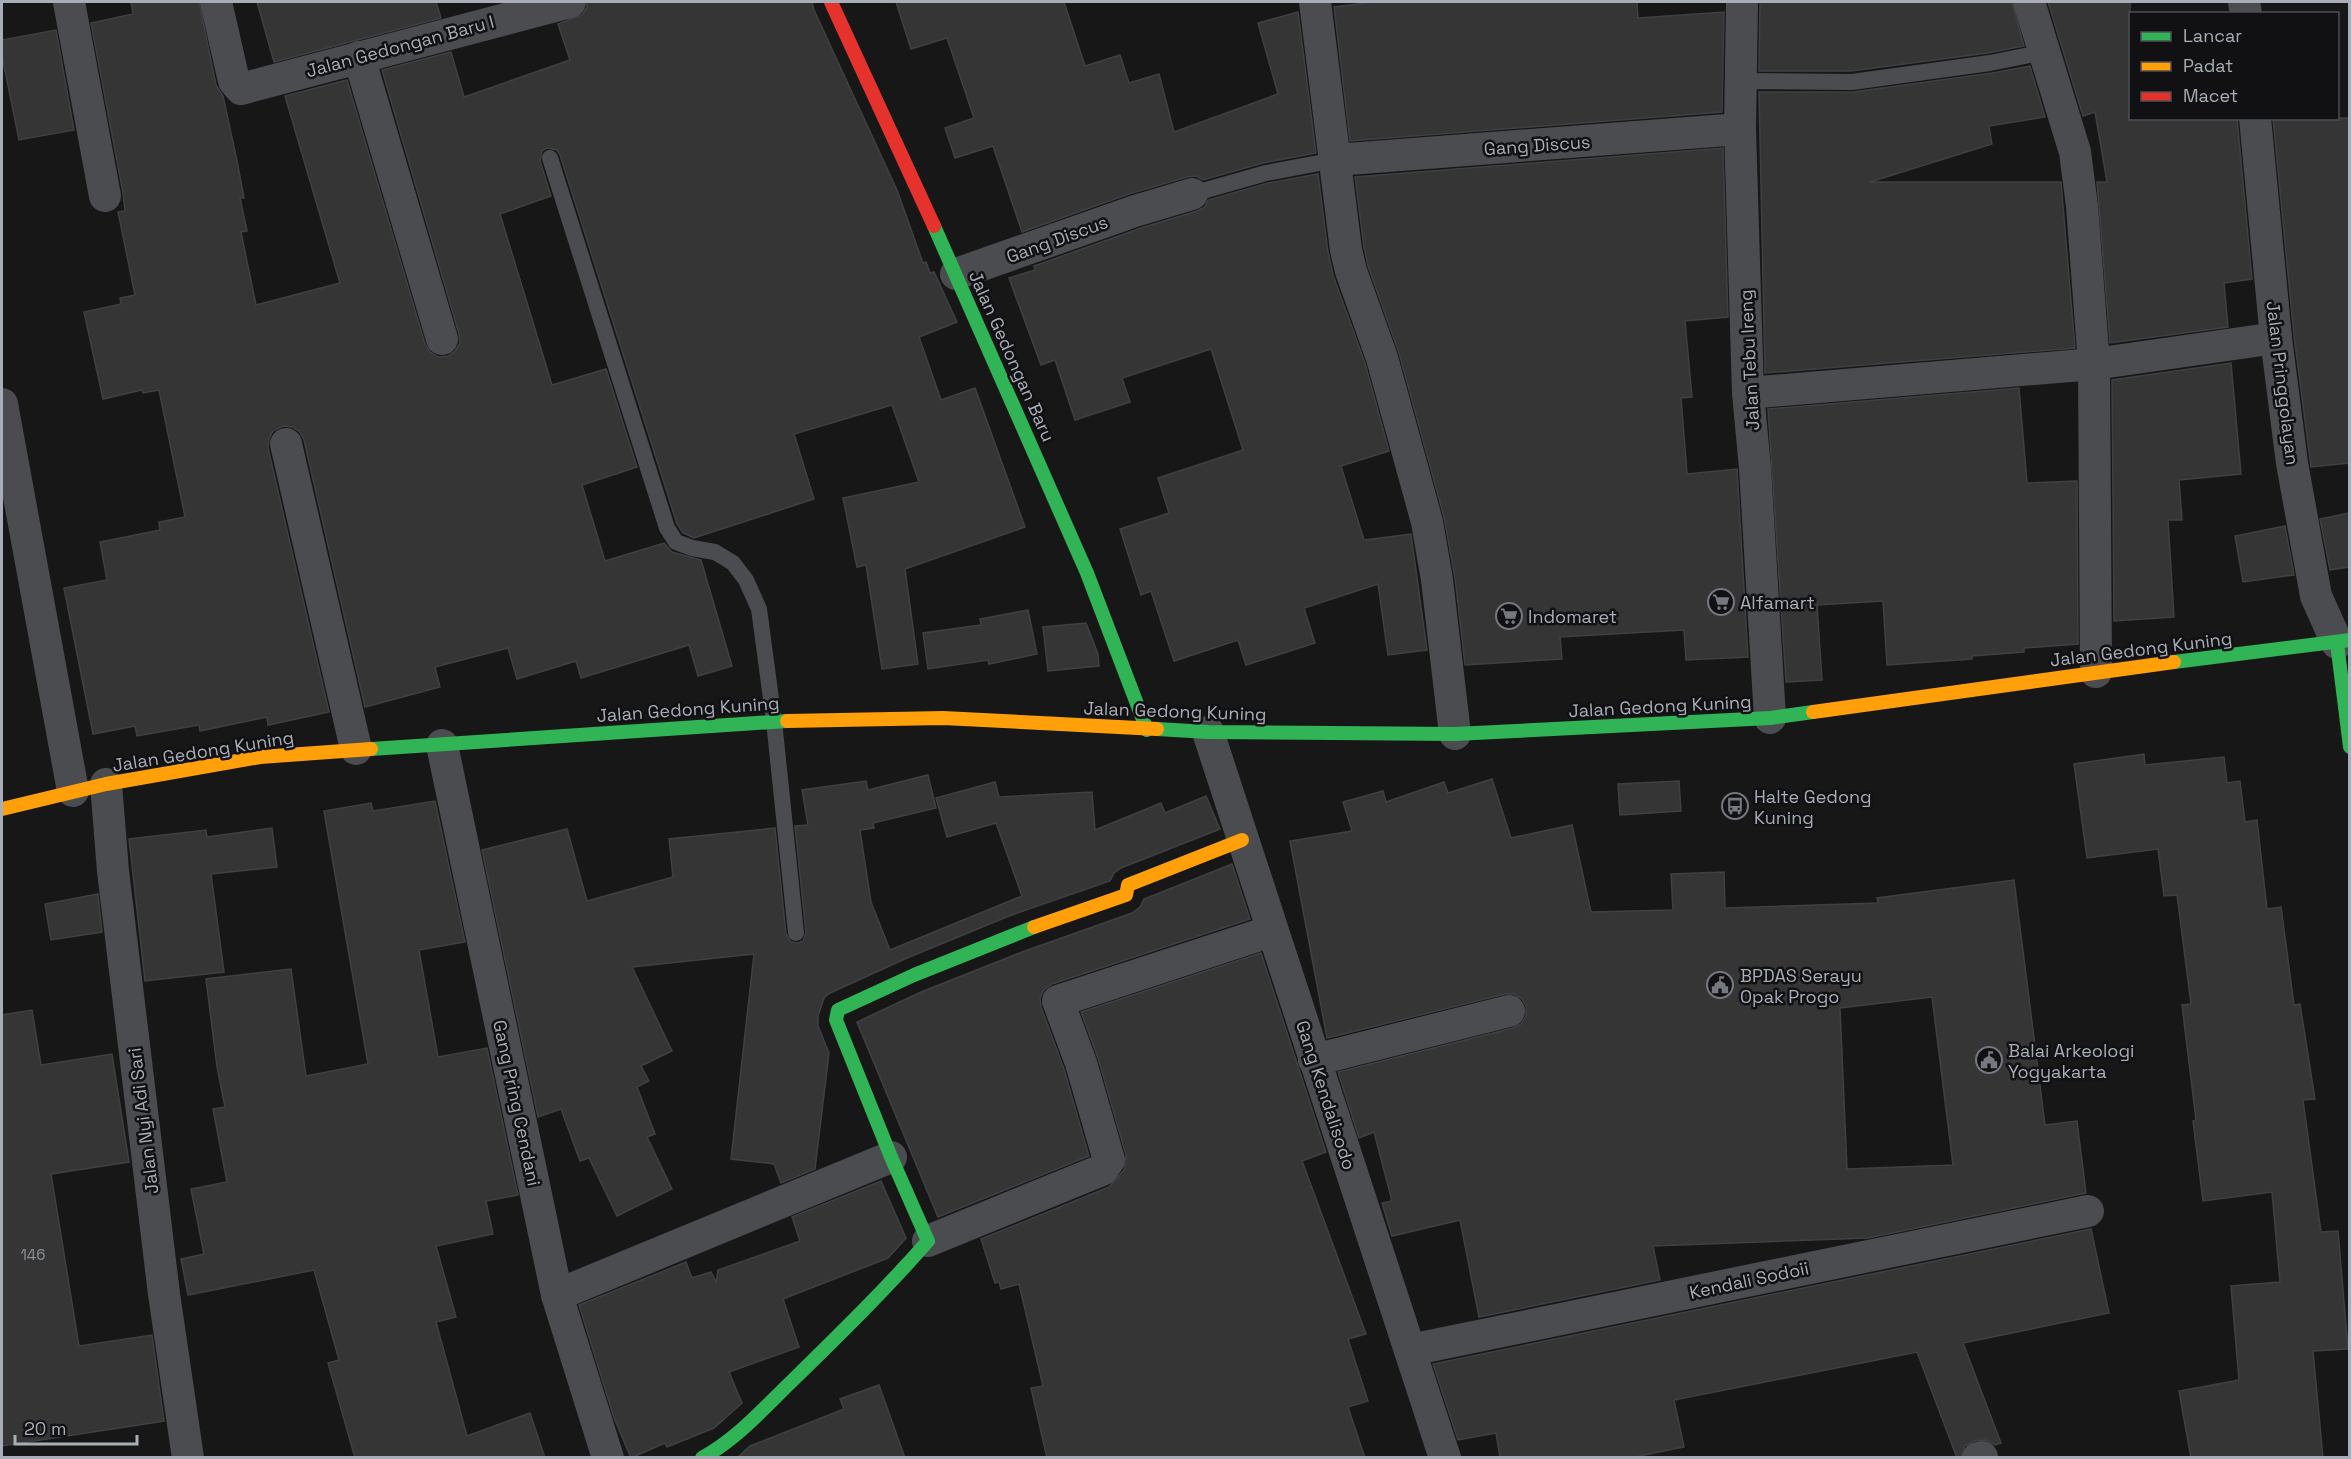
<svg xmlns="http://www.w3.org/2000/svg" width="2351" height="1459" font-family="'Space Grotesk',sans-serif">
  <rect width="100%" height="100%" fill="#171717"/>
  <g fill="#353536" stroke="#3f4043" stroke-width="1.5" fill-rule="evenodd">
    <path d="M131 2H199L216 85 223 96 237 161 244 198H240L247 231 241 232 256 305 340 283 285 96 347 80 425 344 430 352 438 357 448 356 455 351 460 343 459 334 382 70 451 52 464 97 570 60 558 24 582 15 587 7V2H812L814 10 897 190 923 263 926 262 930 273 934 272 957 322 919 337 941 400 975 388 1025 527 905 569 918 664 882 669 866 565 857 567 843 498 919 482 892 405 794 434 814 499 694 538 683 533 677 524 560 155 557 150 547 148 542 151 540 161 551 196 500 214 552 385 606 369 637 467 582 485 605 561 664 543 672 552 701 560 732 666 698 676 689 645 581 678 576 661 517 679 508 648 435 667 440 687 365 707 304 440 299 431 292 427 283 426 273 431 269 439 268 448 329 712 268 725 267 717 200 731 199 725 137 736 135 726 93 734 64 588 107 580 100 542 160 530 159 522 185 517 159 390 143 393 142 390 103 399 84 312 121 304 120 298 135 295 118 212 125 211 123 193 91 23 133 14Z"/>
    <path d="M257 2H436L441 18 274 62Z"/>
    <path d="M896 2H1064L1085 66 1120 55 1129 83 1159 74 1174 132 1278 94 1258 23 1298 12 1316 153 1263 163 1203 180 1196 176 1187 177 1129 194 1022 232 993 146 955 158 945 128 974 118 947 38 911 49Z"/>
    <path d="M1375 2H1637L1638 18 1724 12 1722 112 1350 141 1334 7Z"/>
    <path d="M1760 2H2012L2024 46 1988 53 1851 71H1759Z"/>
    <path d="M2048 2H2130V118H2237L2252 279 2224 283 2228 327 2110 343 2097 182H2107L2095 112 2083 116Z"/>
    <path d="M56 30 74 130 19 140 2 56V40Z"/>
    <path d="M2030 66 2045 117 1989 126 1992 144 1870 182H2061L2075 348 1765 373 1759 92H1853L1992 73Z"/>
    <path d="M2273 118H2349V463L2311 467 2294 336Z"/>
    <path d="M1723 148 1728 317 1685 321 1692 397 1681 398 1687 474 1737 469 1748 657 1686 660 1684 630 1560 637 1562 659 1465 665 1455 578 1444 517 1399 353 1368 266 1364 247 1355 177Z"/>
    <path d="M1318 174 1328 252 1333 275 1365 363 1389 451 1341 466 1364 540 1411 534 1427 650 1388 655 1378 584 1304 608 1315 643 1246 665 1238 640 1174 661 1151 591 1141 595 1120 529 1169 513 1158 478 1243 450 1211 349 1122 378 1130 402 1075 420 1055 360 1041 365 1009 278 1035 270 1034 266 1141 228 1197 211 1205 207 1208 200 1268 183Z"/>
    <path d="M2231 363 2241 474 2179 480 2182 520H2168L2174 617 2114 621 2112 380Z"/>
    <path d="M2019 388 2027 483 2077 481 2078 644 2024 648V652L1972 656V659L1887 665 1883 601 1817 605 1822 680 1786 682 1768 409Z"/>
    <path d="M2349 513V567L2330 570 2320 519Z"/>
    <path d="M2285 526 2294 575 2243 582 2235 536Z"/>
    <path d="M1028 610 1037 654 989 664 988 660 928 669 923 633 981 625 980 619Z"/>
    <path d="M1086 623 1098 654 1099 666 1048 671 1043 627Z"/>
    <path d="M2144 754 2145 765 2224 757 2227 783 2240 781 2245 822 2257 820 2267 909 2281 907 2294 1005 2300 1004 2315 1099 2303 1100 2321 1232 2338 1231 2348 1349 2313 1351 2323 1458H2191L2179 1391 2239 1380 2231 1286 2280 1282 2272 1192 2203 1201 2193 1121 2196 1120 2182 1005 2191 1004 2177 895 2164 896 2158 849 2087 858 2074 764Z"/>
    <path d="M928 775 936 808 873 823 874 828 860 830 871 902 890 950 1022 896 996 823 947 837 936 798 995 782 999 797 1092 792 1095 830 1161 803 1165 813 1206 796 1220 829 1121 868 1114 873 1110 881 1009 916 907 958 830 993 824 998 818 1016V1026L829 1053 815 1169 781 1183 774 1164 731 1159 754 954 632 967 672 1051 641 1066 649 1081 637 1087 655 1134 647 1137 672 1189 617 1216 589 1158 580 1161 561 1109 538 1117 482 850 567 829 587 901 673 877 669 839 775 828 786 934 791 942 798 943 803 941 806 933 795 826 808 825 802 790 866 781 868 790Z"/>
    <path d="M1492 779 1511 838 1572 825 1591 912 1673 910 1671 874 1724 872 1725 908 1878 903 1877 898 2014 880 2045 1125 2077 1121 2086 1193 1868 1238 1653 1246 1660 1280 1479 1317 1460 1220 1392 1236 1382 1203 1392 1201 1374 1132 1359 1138 1338 1072 1513 1028 1521 1024 1526 1016V1006L1522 999 1514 994H1505L1327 1038 1290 841 1352 831 1343 802 1383 791 1386 802 1444 782 1448 793ZM1932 997 1953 1165 1847 1169 1840 1008Z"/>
    <path d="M1679 781 1681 811 1620 815 1618 784Z"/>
    <path d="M435 801 465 942 419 950 438 1057 487 1048 518 1195 486 1201 493 1234 436 1246 456 1317 436 1322 467 1436 530 1413 545 1458H355L328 1363 339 1360 314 1270 188 1295 181 1259 204 1254 191 1189 227 1182 213 1109 225 1107 217 1067 206 979 291 969 306 1076 368 1064 324 811 371 803 373 811Z"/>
    <path d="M272 828 277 867 211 874 224 972 145 981 129 839 206 830 207 837Z"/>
    <path d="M1232 864 1250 919 1052 984 1044 990 1040 998 1041 1007 1064 1069 1089 1156 938 1217 857 1022 921 992 1022 952 1132 913 1140 907 1144 899Z"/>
    <path d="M98 894 102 932 51 940 45 904Z"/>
    <path d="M1261 953 1326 1152 1302 1161 1366 1334 1348 1339 1368 1401 1348 1407 1365 1458H1047L1031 1388 1043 1386 1019 1284 1001 1289 999 1282 995 1283 981 1239 1109 1187 1124 1170 1126 1155 1098 1058 1081 1012Z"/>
    <path d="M32 1010 41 1065 112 1054 129 1162 51 1174 79 1346 152 1335 164 1421 2 1446V1015Z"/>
    <path d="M881 1181 906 1238 888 1258 783 1299 799 1347 729 1372 742 1403 714 1428 667 1447 665 1443 631 1458 614 1418 579 1305 686 1262 692 1278 711 1272 716 1282 718 1270 800 1241 792 1217Z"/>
    <path d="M2091 1229 2109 1313 1963 1343 2001 1443 1995 1445 1986 1440 1974 1441 1965 1446 1961 1458H1957L1917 1352 1674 1400 1684 1447 1630 1458H1500L1496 1433 1458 1440 1433 1364Z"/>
    <path d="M879 1385 905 1458H737L750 1446 844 1409 840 1399Z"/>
  </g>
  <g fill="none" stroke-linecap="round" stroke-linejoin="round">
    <g stroke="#4b4c50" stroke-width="16">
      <path d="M1741 81 1852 82 1990 63 2045 52"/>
      <path d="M550 158 667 528 676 542 692 548 715 552 733 563 746 580 759 609 774 721 796 933"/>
      <path d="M1192 194 1266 173 1335 160"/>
    </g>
    <g stroke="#4b4c50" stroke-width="32">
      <path d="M69 2 105 196"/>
      <path d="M216 2 234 81 241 89 570 2"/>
      <path d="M1315 2 1346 250 1351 271 1382 358 1427 522 1437 580 1455 734"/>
      <path d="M1742 2 1740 129 1748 393 1755 468 1770 718"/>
      <path d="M2029 2 2075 152 2082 206 2094 364 2096 672"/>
      <path d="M2244 2 2246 14"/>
      <path d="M359 57 442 339"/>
      <path d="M2255 118 2276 338 2292 463 2316 596 2337 643"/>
      <path d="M1335 160 1740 129"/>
      <path d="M956 274 1135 211 1192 194"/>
      <path d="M1748 393 2094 364 2276 338"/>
      <path d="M2 404 73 791"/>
      <path d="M286 444 356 749"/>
      <path d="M1208 732 1445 1458"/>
      <path d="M442 745 557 1295 608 1458"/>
      <path d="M106 784 113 871 164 1294 188 1458"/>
      <path d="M1314 1060 1509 1011"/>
      <path d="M928 1241 1102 1170 1109 1160 1081 1063 1058 1001 1272 931"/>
      <path d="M557 1295 891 1157"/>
      <path d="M1410 1350 2088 1211"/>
      <path d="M1978 1458 1982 1457"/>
    </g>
    <g stroke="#30b455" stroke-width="14">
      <path d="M934 226 1087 573 1147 730"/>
      <path d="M2337 643 2350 747"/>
      <path d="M2174 662 2350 640"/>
      <path d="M1157 729 1208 732 1455 734 1770 718 1813 712"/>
      <path d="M371 749 787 721"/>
      <path d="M702 1458C737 1439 764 1408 793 1380 839 1335 885 1290 928 1241L891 1157 836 1020 838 1010 914 975 1034 927"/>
    </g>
    <g stroke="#ff9f0a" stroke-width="14">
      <path d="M1813 712 2174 662"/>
      <path d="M787 721 943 718 1157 729"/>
      <path d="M2 809 106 784 260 757 371 749"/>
      <path d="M1034 927 1126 895 1128 885 1242 840"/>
    </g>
    <path stroke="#e5322d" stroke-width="14" d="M831 2 934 226"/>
  </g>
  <defs>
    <symbol id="supermarket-ring" viewBox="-11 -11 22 22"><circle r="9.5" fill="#111113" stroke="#757880" stroke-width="1.5"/><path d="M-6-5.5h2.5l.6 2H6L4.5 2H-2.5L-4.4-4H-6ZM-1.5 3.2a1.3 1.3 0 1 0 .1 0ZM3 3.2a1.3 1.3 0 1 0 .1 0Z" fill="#757880"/></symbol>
    <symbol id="bus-ring" viewBox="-11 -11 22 22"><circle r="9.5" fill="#111113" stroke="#757880" stroke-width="1.5"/><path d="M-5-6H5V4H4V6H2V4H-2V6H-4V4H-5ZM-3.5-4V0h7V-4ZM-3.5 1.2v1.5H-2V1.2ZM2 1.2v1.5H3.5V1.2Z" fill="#757880"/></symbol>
    <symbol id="civic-ring" viewBox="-11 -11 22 22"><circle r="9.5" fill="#111113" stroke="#757880" stroke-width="1.5"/><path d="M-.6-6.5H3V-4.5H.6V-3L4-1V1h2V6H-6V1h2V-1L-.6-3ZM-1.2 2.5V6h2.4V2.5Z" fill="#757880"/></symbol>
  </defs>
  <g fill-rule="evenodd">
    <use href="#supermarket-ring" x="1706" y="587" width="30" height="30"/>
    <use href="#supermarket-ring" x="1494" y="601" width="30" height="30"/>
    <use href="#bus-ring" x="1720" y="791" width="30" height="30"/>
    <use href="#civic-ring" x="1705" y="970" width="30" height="30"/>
    <use href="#civic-ring" x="1974" y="1045" width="30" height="30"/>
  </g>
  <g text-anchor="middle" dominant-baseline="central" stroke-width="5" stroke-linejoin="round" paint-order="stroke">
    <g font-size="15" fill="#8b8f98">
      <text x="33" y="1254">146</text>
    </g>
    <g font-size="18" fill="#a8adb8" stroke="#111113">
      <text transform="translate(400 46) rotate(-15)">Jalan Gedongan Baru I</text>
      <text transform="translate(1537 145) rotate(-4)">Gang Discus</text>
      <text transform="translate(1057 239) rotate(-20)">Gang Discus</text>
      <text transform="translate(1012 356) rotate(66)">Jalan Gedongan Baru</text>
      <text transform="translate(1749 360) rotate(-93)">Jalan Tebu Ireng</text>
      <text transform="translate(2283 383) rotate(83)">Jalan Pringgolayan</text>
      <text transform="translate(2141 649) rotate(-7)">Jalan Gedong Kuning</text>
      <text transform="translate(1660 706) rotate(-3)">Jalan Gedong Kuning</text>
      <text transform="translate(688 709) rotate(-4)">Jalan Gedong Kuning</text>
      <text transform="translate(1175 711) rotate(2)">Jalan Gedong Kuning</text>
      <text transform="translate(203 751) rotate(-9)">Jalan Gedong Kuning</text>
      <text transform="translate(1326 1095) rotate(72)">Gang Kendalisodo</text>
      <text transform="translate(517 1103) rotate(78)">Gang Pring Cendani</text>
      <text transform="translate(143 1121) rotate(-97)">Jalan Nyi Adi Sari</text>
      <text transform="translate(1749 1280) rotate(-12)">Kendali Sodoii</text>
    </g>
    <g font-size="18" fill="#a8adb8" stroke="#111113" text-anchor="start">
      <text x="1740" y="602">Alfamart</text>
      <text x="1528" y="616">Indomaret</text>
      <text x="1754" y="796">Halte Gedong<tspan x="1754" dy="21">Kuning</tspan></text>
      <text x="1740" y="975">BPDAS Serayu<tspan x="1740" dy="21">Opak Progo</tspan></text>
      <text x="2008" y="1050">Balai Arkeologi<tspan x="2008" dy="21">Yogyakarta</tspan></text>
    </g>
  </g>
  <rect width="2351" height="1459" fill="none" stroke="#a8adb8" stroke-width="6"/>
  <rect x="2129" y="12" width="210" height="108" fill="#111113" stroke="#4d4f55" stroke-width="1.5"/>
  <rect x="2141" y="32" width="30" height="9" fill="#30b455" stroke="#4d4f55" stroke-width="1.5"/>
  <text x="2183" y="42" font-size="18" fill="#a8adb8">Lancar</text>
  <rect x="2141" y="62" width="30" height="9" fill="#ff9f0a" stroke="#4d4f55" stroke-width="1.5"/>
  <text x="2183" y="72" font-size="18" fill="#a8adb8">Padat</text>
  <rect x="2141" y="92" width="30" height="9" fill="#e5322d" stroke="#4d4f55" stroke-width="1.5"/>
  <text x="2183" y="102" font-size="18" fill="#a8adb8">Macet</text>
  <path d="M15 1435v9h122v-9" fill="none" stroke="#a8adb8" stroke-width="3"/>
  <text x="24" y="1435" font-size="18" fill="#a8adb8" stroke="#111113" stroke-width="4.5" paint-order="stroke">20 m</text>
</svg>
